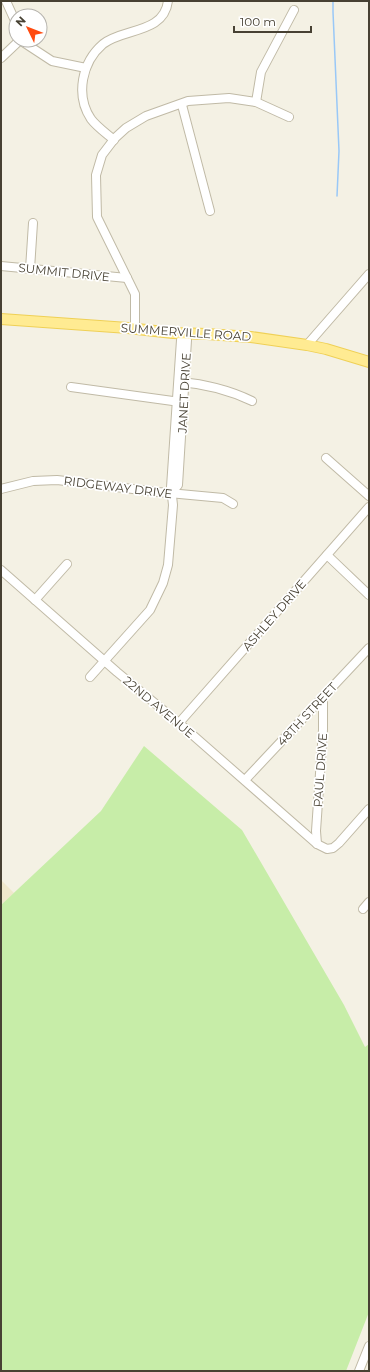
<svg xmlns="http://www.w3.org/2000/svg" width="370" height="1372" font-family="Montserrat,sans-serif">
  <rect width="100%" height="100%" fill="#f4f1e4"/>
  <path fill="#efe8cc" d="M1 880 14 893 1 905Z"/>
  <path fill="#c7eda8" d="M144 746 242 830 344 1005 365 1047 369 1044V1312L346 1371H1V905L101 811Z"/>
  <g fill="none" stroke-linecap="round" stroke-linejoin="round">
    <path stroke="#99c8f7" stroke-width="1.5" d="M333 1V12L339 151 337 196"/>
    <defs>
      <g id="minor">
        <path d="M6 1 16 23"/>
        <path d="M20 40 52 61 86 68"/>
        <path d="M1 58 20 40"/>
        <path d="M256 102 261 72 294 10"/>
        <path d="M182 105 210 211"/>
        <path d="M114 140C106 133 97 127 91 119 75 95 82 62 103 44 123 28 164 34 168 1"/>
        <path d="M1 266 127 278"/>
        <path d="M30 269 33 223"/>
        <path d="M135 329V294L97 217 96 175 102 155 115 138 126 128 146 116 188 101 229 98 256 102 289 117"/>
        <path d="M307 345 369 274"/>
        <path d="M180 382C206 384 229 390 252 401"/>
        <path d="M71 387 180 402"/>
        <path d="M326 458 369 496"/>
        <path d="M1 489 33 481 57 480 158 492 223 498 233 504"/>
        <path d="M171 493 178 485 187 340 183 333"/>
        <path d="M327 555 369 595"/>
        <path d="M1 570 117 672 179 723 317 844 327 849 333 848 339 843 369 809"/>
        <path d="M35 600 67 564"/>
        <path d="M90 677 150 610 163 583 168 565 173 505 171 487 181 340 183 333"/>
        <path d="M179 723 369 507"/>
        <path d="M245 780 369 648"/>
        <path d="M317 844 316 831 323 730V696"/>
        <path d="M363 909 369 902"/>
        <path d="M359 1371 369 1346"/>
      </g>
      <path id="major" d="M1 319 128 328 173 333 207 334 251 337 307 345 326 349 369 362"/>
    </defs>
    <use href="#minor" stroke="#c0baa6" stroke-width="10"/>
    <use href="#major" stroke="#efd056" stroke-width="12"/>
    <use href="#minor" stroke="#fff" stroke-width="8"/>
    <use href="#major" stroke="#ffeb92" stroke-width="10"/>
  </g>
  <g text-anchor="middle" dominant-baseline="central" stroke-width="3.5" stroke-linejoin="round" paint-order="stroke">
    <g font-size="12" fill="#474133" stroke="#fff">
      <text transform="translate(64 272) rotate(6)">SUMMIT DRIVE</text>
      <text transform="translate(186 332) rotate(4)">SUMMERVILLE ROAD</text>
      <text transform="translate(184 393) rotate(-87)">JANET DRIVE</text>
      <text transform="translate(118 487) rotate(7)">RIDGEWAY DRIVE</text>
      <text transform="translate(274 615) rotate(-49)">ASHLEY DRIVE</text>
      <text transform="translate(159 707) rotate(40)">22ND AVENUE</text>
      <text transform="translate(307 714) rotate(-47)">48TH STREET</text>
      <text transform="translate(320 770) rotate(-86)">PAUL DRIVE</text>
    </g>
  </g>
  <rect width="370" height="1372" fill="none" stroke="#474133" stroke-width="4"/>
  <g transform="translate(28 28) rotate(313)"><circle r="19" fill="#ffffff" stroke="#b5b3ad"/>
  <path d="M0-3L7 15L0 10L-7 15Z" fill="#ff4b10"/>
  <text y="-6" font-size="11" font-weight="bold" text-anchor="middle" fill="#474133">N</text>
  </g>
  <path d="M234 26v6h77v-6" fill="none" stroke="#474133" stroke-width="2"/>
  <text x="240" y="26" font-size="12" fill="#474133" stroke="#ffffff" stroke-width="3" paint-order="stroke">100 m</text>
</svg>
